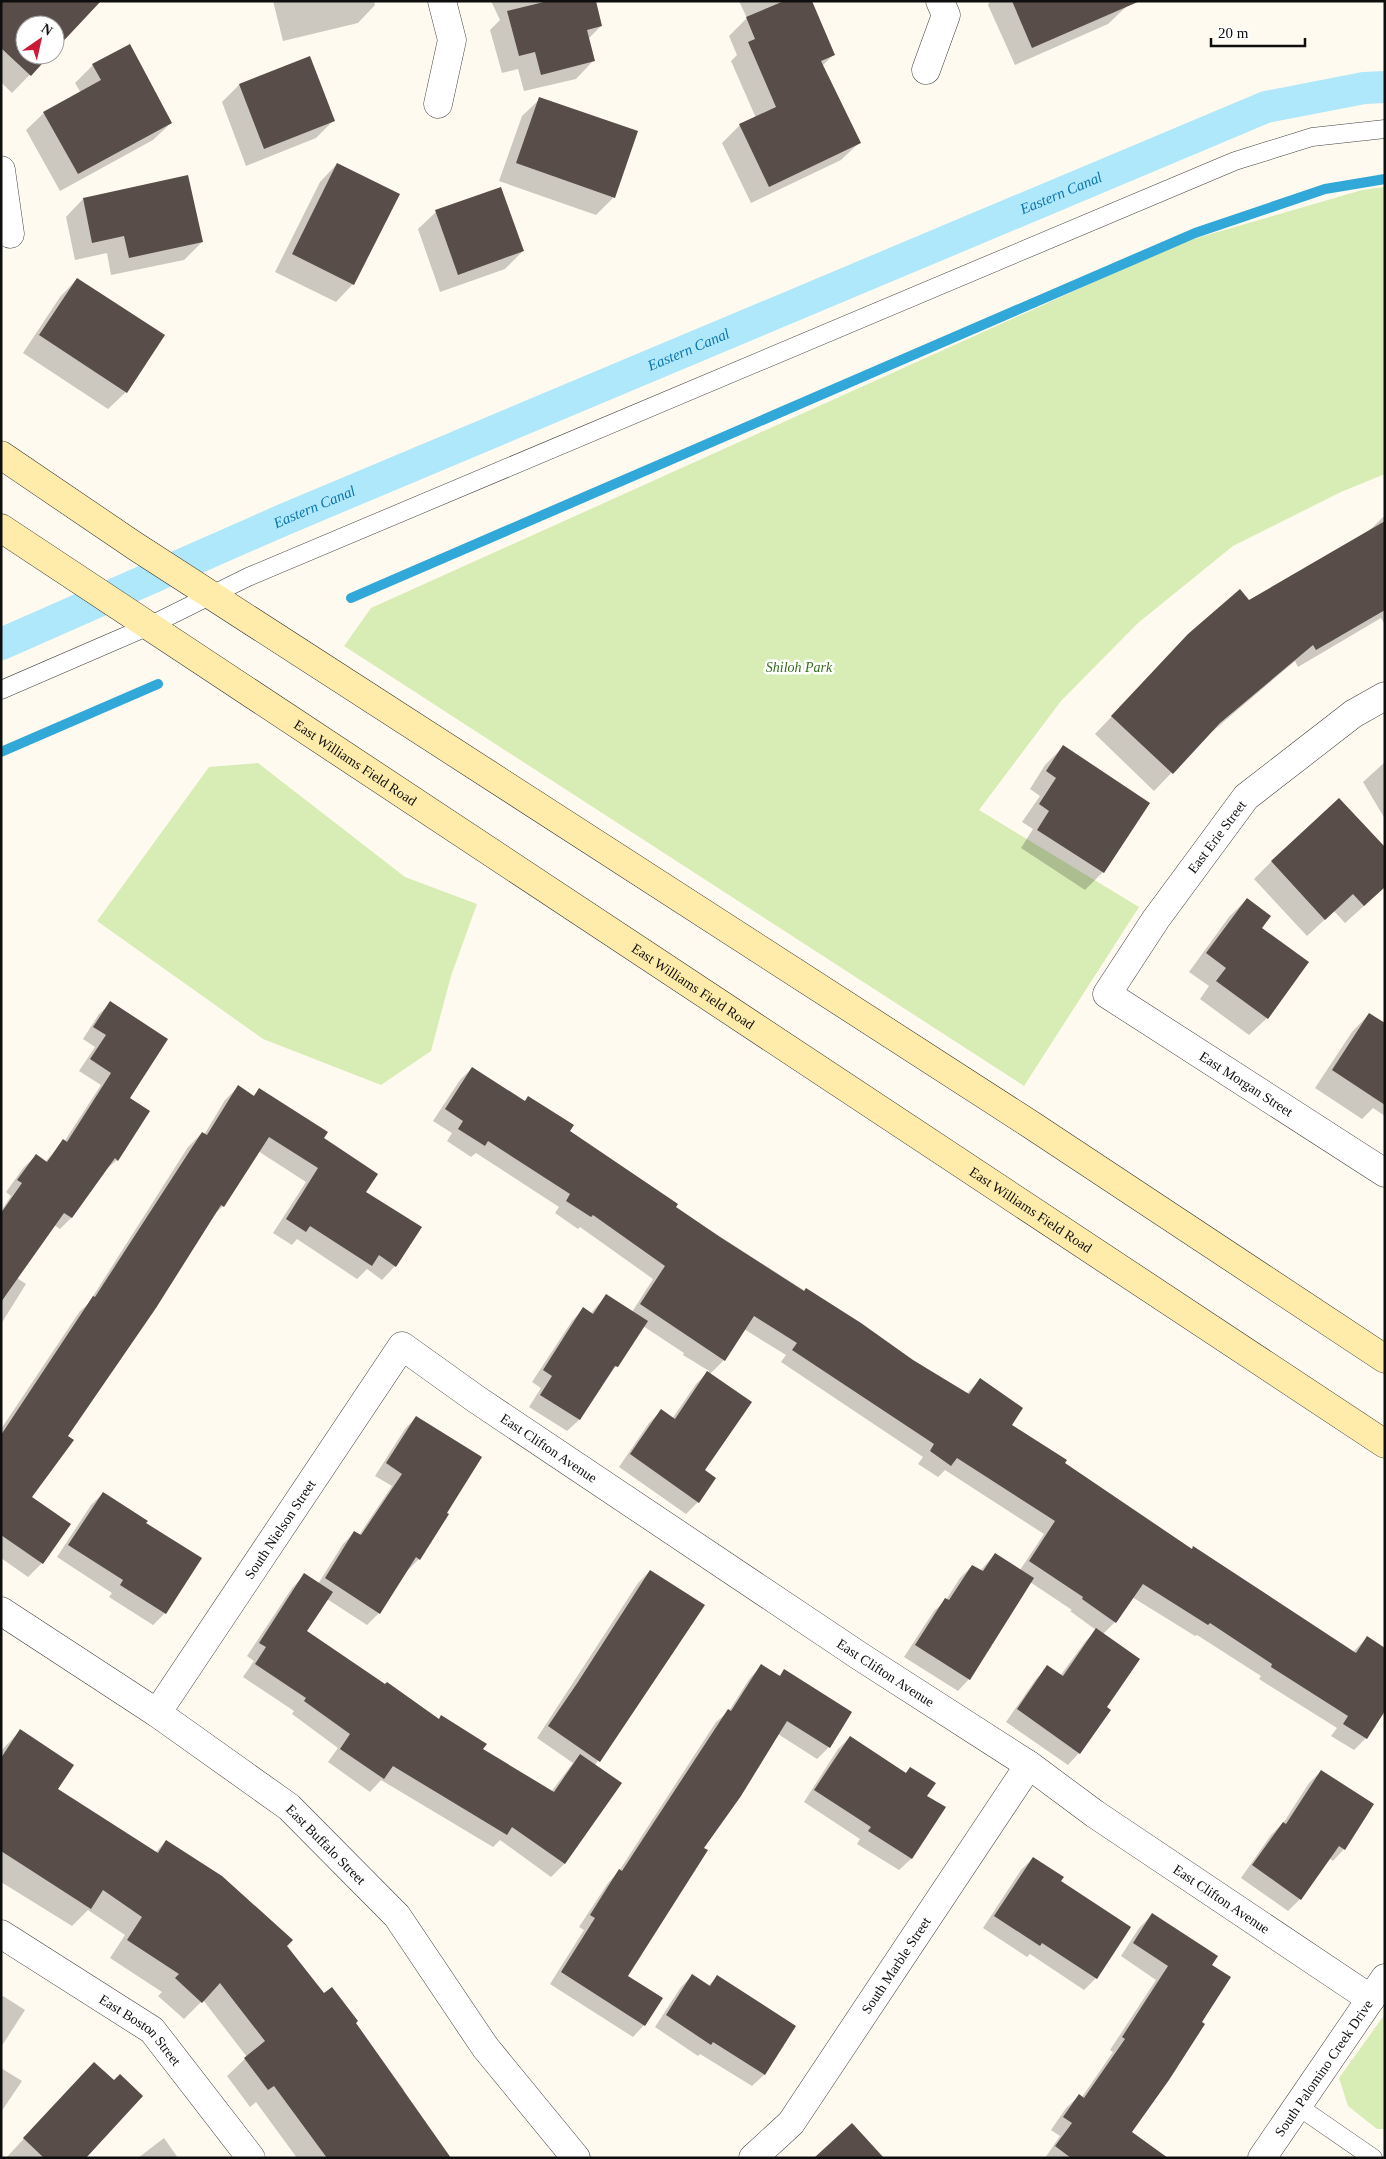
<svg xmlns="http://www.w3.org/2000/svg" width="1386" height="2159" font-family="Georgia,serif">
  <rect width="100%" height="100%" fill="#fffaef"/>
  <g fill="#d8edb5">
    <path d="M1385 187V474L1341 492 1233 546 1138 623 1061 701 979 810 1139 907 1024 1086 344 646 371 608 1183 242 1362 190Z"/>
    <path d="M258 763 405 877 477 904 451 976 431 1051 381 1085 263 1039 97 921 209 767Z"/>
    <path d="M1385 2014V2129H1377L1348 2106 1339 2078Z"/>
  </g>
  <g fill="#0003">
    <path d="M273 1H374L375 5 358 23 283 41Z"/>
    <path d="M491 1H594L601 26 588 39 593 61 576 79 524 91 518 69 502 73 490 30 500 20Z"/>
    <path d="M739 1H811L834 54 822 66 859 143 841 160 751 203 722 143 740 125 756 118 731 61 737 55 729 36 747 18Z"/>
    <path d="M990 1H1123L1126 7 1108 24 1015 65 988 5Z"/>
    <path d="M1 5 93 8 55 48V25H25V55H49L12 93 1 82Z"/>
    <path d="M309 58 334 120 316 138 246 166 222 102 239 85Z"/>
    <path d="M93 65 171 123 153 140 60 191 26 130 44 113 81 93 75 83Z"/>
    <path d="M540 99 614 197 596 215 499 181 522 116Z"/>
    <path d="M337 164 353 284 336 302 275 272 320 182Z"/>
    <path d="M83 199 202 242 184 260 111 275 107 253 75 260 66 217Z"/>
    <path d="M436 212 523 251 505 269 440 292 418 229Z"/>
    <path d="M77 279 126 392 108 409 23 353 60 297Z"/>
    <path d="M1383 517H1385V625L1381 618 1298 667 1295 661 1207 736 1154 791 1095 734 1181 644 1369 531Z"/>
    <path d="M1063 747 1148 803 1103 872 1085 890 1021 848 1033 829 1022 822 1040 796 1030 789 1045 765Z"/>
    <path d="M1385 762V819L1363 782Z"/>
    <path d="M1272 861 1385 887 1345 923 1334 911 1307 936 1254 879Z"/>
    <path d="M1247 899 1261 928 1267 1018 1249 1035 1200 999 1209 986 1189 972 1229 917Z"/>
    <path d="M111 1003 128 1098 117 1160 104 1171 71 1218 60 1229 54 1225 17 1278 26 1284 1 1324V1211L11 1196 6 1192 24 1167 36 1156 45 1162 64 1142 101 1085 79 1071 95 1047 83 1039 99 1014Z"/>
    <path d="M1369 1014 1385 1024V1116L1373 1108 1362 1119 1315 1088 1352 1032Z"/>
    <path d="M472 1068 524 1102 528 1097 568 1132 674 1207 966 1394 980 1380 1010 1426 1191 1550 1353 1652 1367 1638 1366 1738 1354 1750 1331 1736 1337 1728 1259 1679 1261 1676 1197 1635 1195 1636 1132 1597 1115 1622 1103 1634 1105 1707 1079 1753 1068 1765 1006 1722 1036 1679 1048 1667 1060 1676 1085 1642 1096 1630 1070 1611 1072 1610 1030 1582 969 1679 958 1691 904 1657 934 1611 946 1600 960 1578 972 1566 980 1571 995 1554 1020 1570 1044 1534 945 1470 938 1477 918 1464 923 1457 781 1362 786 1355 744 1329 724 1360 710 1374 704 1471 698 1502 686 1514 619 1467 649 1423 661 1411 672 1419 696 1384 709 1371 683 1355 684 1353 643 1326 579 1420 567 1431 529 1407 541 1388 532 1382 572 1321 583 1309 591 1313 606 1296 632 1312 653 1279 580 1227 578 1229 555 1213 559 1207 476 1153 471 1157 447 1141 452 1133 433 1121 460 1080Z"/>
    <path d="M238 1087 253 1096 260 1090 322 1139 365 1192 395 1266 382 1280 367 1269 357 1279 297 1239 292 1245 273 1233 306 1182 258 1151 223 1206 210 1219 66 1436 30 1497 69 1525 42 1563 28 1577 1 1558V1429L80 1311 88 1304 188 1147 202 1133 204 1135 225 1100Z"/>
    <path d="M416 1417 419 1559 407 1571 379 1613 367 1625 327 1599 306 1632 481 1750 551 1792 573 1763 537 1738 638 1583 650 1571 703 1605 595 1765 621 1783 564 1864 551 1877 500 1840 493 1847 381 1780 370 1792 328 1762 338 1748 292 1714 294 1711 243 1677 254 1661 247 1656 292 1588 305 1575 318 1584 343 1544 355 1532 359 1535 392 1486 375 1476 405 1429Z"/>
    <path d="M103 1493 145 1524 165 1613 153 1625 109 1597 112 1593 57 1557 91 1505Z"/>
    <path d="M762 1666 779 1676 785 1671 850 1713 829 1747 817 1759 778 1734 702 1848 626 1976 644 2025 633 2037 550 1984 584 1930 579 1927 608 1883 619 1871 716 1722 729 1711 750 1678Z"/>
    <path d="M20 1731 57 1790 155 1853 166 1841 286 1946 324 1995 355 2023 404 2090 402 2092 447 2158H297L256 2102 250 2107 227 2076 247 2057 203 2000 184 2019 158 1996 162 1992 110 1958 125 1935 88 1910 72 1926 1 1882V1751Z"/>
    <path d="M850 1737 905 1774 910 1768 926 1796 944 1808 911 1859 899 1870 857 1844 860 1839 804 1802 838 1749Z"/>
    <path d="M1321 1771 1344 1849 1333 1861 1329 1858 1300 1899 1288 1911 1241 1878 1271 1835 1284 1822 1309 1783Z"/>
    <path d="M1033 1858 1059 1882 1096 1978 1084 1990 1030 1954 1027 1957 983 1928 1021 1870Z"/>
    <path d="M1152 1915 1211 1965 1131 2133 1139 2158H1045L1060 2136 1051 2130 1066 2108 1079 2096 1082 2097 1113 2052 1110 2050 1156 1980 1121 1956 1139 1928Z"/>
    <path d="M692 1976 708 1986 717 1977 794 2027 764 2075 752 2086 700 2054 698 2056 655 2027 681 1987Z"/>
    <path d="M3 1996 25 2010 1 2047V1998Z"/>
    <path d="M1 2068 22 2081 1 2112Z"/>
    <path d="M77 2081 84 2158 7 2157Z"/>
    <path d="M164 2138 178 2158H138Z"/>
  </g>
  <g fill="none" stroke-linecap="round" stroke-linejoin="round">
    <g stroke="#31a8d7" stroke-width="10">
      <path d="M351 598 1195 233 1325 189 1385 179"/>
      <path d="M1 752 158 684"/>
    </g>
    <path stroke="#afe7fb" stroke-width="32" id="s1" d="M1 644 283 520 1266 107 1364 88 1385 87"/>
  </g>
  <g fill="#584d49">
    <path d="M1 1H101L55 50V25H25V55H50L31 76 1 48Z"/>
    <path d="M548 1H596L602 26 587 30 595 61 541 75 535 52 519 56 507 11Z"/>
    <path d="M784 1H812L835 55 821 61 861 143 769 187 739 124 776 107 748 42 755 39 746 17Z"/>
    <path d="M1012 1H1140L1032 48Z"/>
    <path d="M130 44 172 123 78 174 43 112 101 80 92 64Z"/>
    <path d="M310 56 335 121 264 149 239 84Z"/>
    <path d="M539 97 638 131 615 198 516 163Z"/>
    <path d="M337 163 400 194 354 285 292 254Z"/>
    <path d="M188 175 203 242 129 258 124 236 92 243 83 198Z"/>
    <path d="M501 187 524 251 458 275 435 210Z"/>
    <path d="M77 278 165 335 127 393 39 335Z"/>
    <path d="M1385 521V610L1316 650 1313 645 1220 723 1173 774 1111 716 1188 634 1240 589 1249 600Z"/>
    <path d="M1063 745 1150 803 1104 873 1037 830 1049 811 1039 804 1056 778 1046 771Z"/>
    <path d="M1339 798 1385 847V887L1364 906 1353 894 1325 920 1271 861Z"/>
    <path d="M1247 898 1271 916 1262 928 1309 962 1268 1019 1216 981 1226 968 1206 953Z"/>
    <path d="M110 1001 168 1039 130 1098 150 1111 118 1161 115 1158 72 1218 64 1213 1 1302V1213L22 1183 17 1180 36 1154 47 1162 63 1139 67 1142 111 1073 90 1059 106 1035 93 1027Z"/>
    <path d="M1369 1013 1385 1023V1105L1332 1070Z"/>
    <path d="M472 1067 525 1101 528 1096 574 1125 570 1131 678 1204 676 1207 720 1237 804 1291 806 1288 861 1323 913 1360 969 1394 980 1378 1023 1408 1012 1425 1067 1460 1065 1463 1192 1549 1193 1546 1356 1653 1367 1636 1385 1648V1711L1367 1739 1343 1724 1348 1716 1271 1667 1272 1664 1210 1623 1208 1625 1143 1584 1116 1623 1082 1599 1083 1597 1029 1561 1055 1521 957 1458 951 1466 930 1451 934 1444 792 1350 797 1343 754 1316 725 1361 640 1304 665 1266 593 1215 591 1217 566 1201 570 1194 488 1141 485 1146 458 1129 463 1121 445 1109Z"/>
    <path d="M238 1085 254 1096 259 1088 328 1132 324 1138 378 1174 366 1192 422 1227 396 1267 379 1255 372 1266 310 1226 306 1232 286 1219 318 1168 269 1137 224 1207 221 1205 156 1308 68 1436 74 1440 32 1497 71 1524 43 1564 1 1535V1435L93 1296 95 1297 202 1132 207 1135Z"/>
    <path d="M606 1294 648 1321 618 1367 615 1366 580 1420 540 1395 552 1376 543 1370 583 1307 593 1314Z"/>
    <path d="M707 1371 752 1402 705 1470 716 1478 699 1503 630 1454 661 1409 675 1419Z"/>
    <path d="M416 1416 482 1457 447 1513 449 1514 420 1560 416 1557 380 1614 325 1578 354 1531 361 1535 402 1474 386 1463Z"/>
    <path d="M103 1492 148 1521 146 1523 202 1558 166 1614 120 1585 123 1580 68 1545Z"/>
    <path d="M995 1553 1034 1578 970 1680 915 1645 945 1598 949 1600 972 1565 983 1571Z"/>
    <path d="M650 1570 705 1605 600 1762 548 1726 578 1682Z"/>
    <path d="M304 1573 333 1592 307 1631 385 1684 387 1682 439 1719 441 1715 487 1744 483 1749 554 1792 580 1754 622 1783 565 1864 512 1827 507 1835 393 1766 384 1779 340 1749 350 1734 304 1701 306 1698 255 1664 266 1647 259 1643Z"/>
    <path d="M1096 1628 1140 1659 1107 1707 1111 1710 1080 1754 1017 1709 1047 1665 1063 1676Z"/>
    <path d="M761 1664 780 1676 784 1669 852 1712 830 1748 787 1721 741 1796 704 1848 708 1850 628 1976 663 1998 645 2026 561 1972 595 1918 590 1915 619 1869 622 1871 728 1709 731 1711Z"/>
    <path d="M20 1729 74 1765 58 1789 158 1853 166 1840 222 1876 293 1940 287 1946 324 1993 332 1987 358 2021 356 2023 451 2158H327L274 2086 268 2090 244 2058 265 2041 220 1983 202 2003 175 1978 179 1974 127 1940 142 1917 103 1890 91 1909 1 1851V1758Z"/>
    <path d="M850 1736 906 1773 910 1767 936 1783 927 1796 946 1807 912 1859 868 1831 871 1827 814 1790Z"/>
    <path d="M1321 1770 1374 1804 1345 1850 1339 1846 1301 1900 1252 1865 1283 1822 1286 1824Z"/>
    <path d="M1033 1857 1064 1877 1061 1881 1131 1927 1097 1979 1042 1943 1040 1946 994 1916Z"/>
    <path d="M1152 1913 1218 1956 1212 1965 1231 1977 1202 2022 1205 2024 1169 2080 1132 2132 1168 2158H1071L1055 2146 1072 2123 1063 2117 1079 2094 1084 2098 1125 2039 1122 2037 1168 1966 1133 1943Z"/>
    <path d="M692 1974 710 1986 717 1975 796 2026 765 2075 713 2042 711 2045 666 2015Z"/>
    <path d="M94 2062 114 2080 120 2074 143 2096 86 2158H44L23 2138Z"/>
    <path d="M852 2123 884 2158H814Z"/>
  </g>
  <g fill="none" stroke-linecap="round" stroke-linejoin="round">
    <defs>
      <g id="lane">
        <path d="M1 690 149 626 248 577 1235 161 1312 137 1385 129"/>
        <path d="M1299 2107 1373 2158"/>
      </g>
      <g id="street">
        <path d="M926 70 946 15 940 1"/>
        <path d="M438 104 452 40 442 1"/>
        <path d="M1 170 10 234"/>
        <path id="s2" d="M1385 696 1353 714 1246 797 1156 919 1107 994 1385 1173"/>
        <path id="s3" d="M1 1611 157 1713 289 1807 397 1916 485 2047 576 2158"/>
        <path id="s4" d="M157 1713 402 1346 476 1399 861 1657 1029 1765 1095 1814 1371 1999"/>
        <path id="s5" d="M1 1934 152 2030 251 2158"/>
        <path id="s6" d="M753 2158 791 2123 1029 1765"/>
        <path id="s7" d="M1262 2158 1385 1978"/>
      </g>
      <g id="secondary">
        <path d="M1 455 135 546 1033 1126 1385 1359"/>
        <path id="s8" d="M1 528 1385 1444"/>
      </g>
    </defs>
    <use href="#lane" stroke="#414141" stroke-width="19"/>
    <use href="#street" stroke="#414141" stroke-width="29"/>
    <use href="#secondary" stroke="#303030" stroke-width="29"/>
    <use href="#lane" stroke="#fff" stroke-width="18"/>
    <use href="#street" stroke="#fff" stroke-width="28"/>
    <use href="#secondary" stroke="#ffecaa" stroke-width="28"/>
  </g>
  <g text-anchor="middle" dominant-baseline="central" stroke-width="5" stroke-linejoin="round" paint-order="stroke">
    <g font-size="14" font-style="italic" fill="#336b19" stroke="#fff">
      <text x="799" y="667">Shiloh Park</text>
    </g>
    <g font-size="14" fill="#0e0e0e" stroke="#fff">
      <text stroke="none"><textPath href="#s8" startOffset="425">East Williams Field Road</textPath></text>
      <text transform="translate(1217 837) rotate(-53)">East Erie Street</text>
      <text stroke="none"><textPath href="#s8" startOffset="830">East Williams Field Road</textPath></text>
      <text stroke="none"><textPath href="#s2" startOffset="579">East Morgan Street</textPath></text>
      <text stroke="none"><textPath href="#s8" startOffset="1235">East Williams Field Road</textPath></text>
      <text stroke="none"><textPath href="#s4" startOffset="620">East Clifton Avenue</textPath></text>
      <text stroke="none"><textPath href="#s4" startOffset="221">South Nielson Street</textPath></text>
      <text stroke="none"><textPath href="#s4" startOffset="1025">East Clifton Avenue</textPath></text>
      <text stroke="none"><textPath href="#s3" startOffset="401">East Buffalo Street</textPath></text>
      <text stroke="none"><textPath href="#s4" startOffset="1430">East Clifton Avenue</textPath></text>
      <text stroke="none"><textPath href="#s6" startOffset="241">South Marble Street</textPath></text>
      <text stroke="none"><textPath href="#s5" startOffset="170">East Boston Street</textPath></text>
      <text stroke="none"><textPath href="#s7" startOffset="109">South Palomino Creek Drive</textPath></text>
    </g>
    <g font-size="15" font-style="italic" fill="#0d77aa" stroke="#fff">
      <text stroke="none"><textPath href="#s1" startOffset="1152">Eastern Canal</textPath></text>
      <text stroke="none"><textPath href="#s1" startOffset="748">Eastern Canal</textPath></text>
      <text stroke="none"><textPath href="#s1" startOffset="342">Eastern Canal</textPath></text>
    </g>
  </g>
  <rect width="1386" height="2159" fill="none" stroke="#0e0e0e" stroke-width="5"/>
  <g transform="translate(40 40) rotate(34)"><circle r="24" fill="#ffffff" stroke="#9f9f9f"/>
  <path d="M0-4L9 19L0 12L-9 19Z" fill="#c91b37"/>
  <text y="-8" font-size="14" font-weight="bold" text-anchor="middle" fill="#0e0e0e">N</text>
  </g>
  <path d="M1211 38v8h94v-8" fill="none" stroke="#0e0e0e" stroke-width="2.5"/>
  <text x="1218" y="38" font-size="15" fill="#0e0e0e" stroke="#ffffff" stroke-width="4" paint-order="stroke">20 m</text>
</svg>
